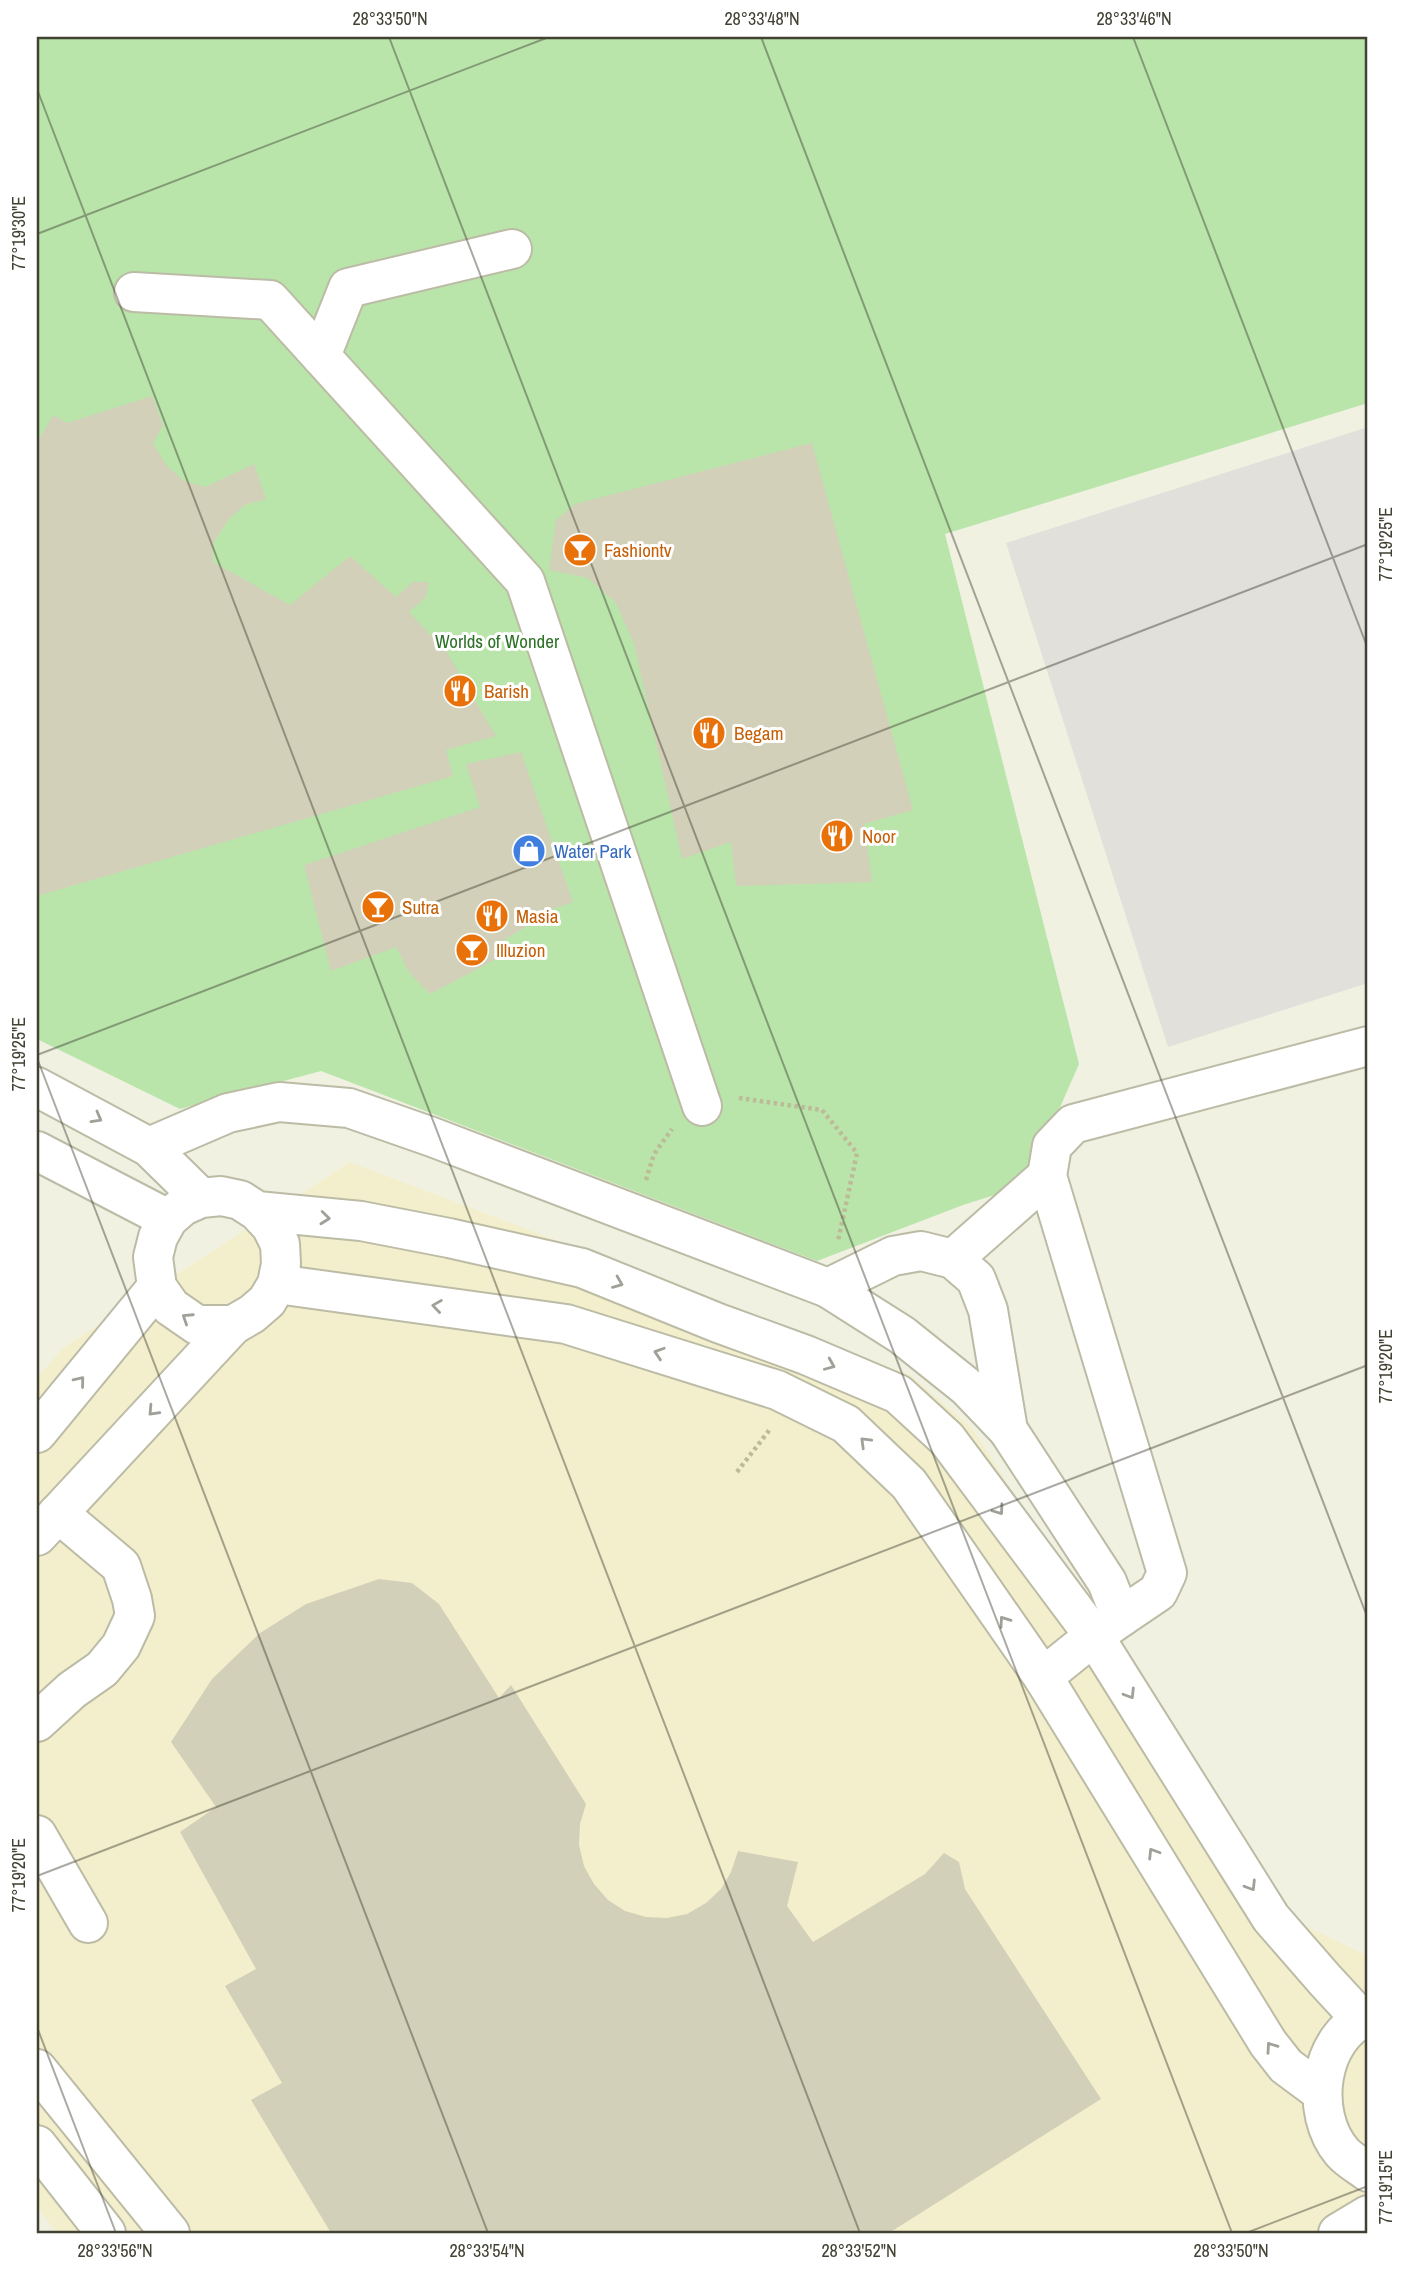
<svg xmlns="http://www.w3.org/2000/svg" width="1405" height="2270" font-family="'Archivo Narrow',sans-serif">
  <rect width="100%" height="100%" fill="#f1f1e2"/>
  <path fill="#f3efcd" d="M350 1162 910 1375 972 1428 1283 1915 1368 1956V2233H57L37 2206V1378L63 1348Z"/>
  <path fill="#b9e5ab" d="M37 37H1368V403L945 534 1079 1064 1026 1185 963 1205 817 1261 321 1071 180 1109 37 1039Z"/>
  <path fill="#e1e0db" d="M1368 427V983L1168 1047 1006 543Z"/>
  <g fill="#d2d0b8">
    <path d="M152 396 163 425 153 443 166 465 184 481 205 487 254 464 266 499 245 505 228 520 213 544V562L290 605 350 556 396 597 413 582H429L426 597 409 612 446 651 496 736 446 750 453 776 37 896V443L53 415 67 423Z"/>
    <path d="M812 443 913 810 864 824 872 882 736 886 731 842 682 859 634 644 616 603 588 578 549 570 556 520 575 504Z"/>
    <path d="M521 752 573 902 541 913 542 917 499 943 504 955 430 994 409 972 396 947 331 971 304 865 480 807 466 764Z"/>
    <path d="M379 1579 412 1583 439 1604 499 1698 511 1685 586 1804 580 1824 579 1845 584 1866 594 1884 608 1900 625 1911 646 1917 667 1918 687 1914 706 1903 721 1889 731 1872 738 1851 798 1862 787 1906 813 1942 925 1874 944 1853 959 1862 965 1889 1101 2099 889 2233H331L251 2100 282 2083 225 1986 256 1969 180 1832 216 1807 171 1742 212 1679 260 1633 306 1604Z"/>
  </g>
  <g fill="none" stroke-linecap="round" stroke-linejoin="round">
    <defs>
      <g id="minor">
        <path d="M134 292 270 300 525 581 702 1106"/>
        <path d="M321 356 348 288 512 249"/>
        <path d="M37 1087 149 1147 201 1198"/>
        <path d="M149 1147 228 1113 279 1102 349 1108 432 1137 828 1288 893 1256 921 1251 953 1259 976 1279 988 1310 1008 1430 1107 1582 1121 1617 1094 1636 1043 1677"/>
        <path d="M37 1151 168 1219"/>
        <path d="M257 1211 271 1226 280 1244 281 1264 277 1284 267 1301 252 1314 233 1325H197L171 1307 157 1287 153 1257 158 1237 168 1219 183 1206 201 1198 221 1196 240 1200 257 1211 361 1221 449 1238 582 1268 718 1323 806 1355 898 1394 947 1439 1094 1636 1271 1918 1325 1980 1361 2019"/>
        <path d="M953 1259 1047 1176"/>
        <path d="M277 1284 566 1324 777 1390 846 1424 909 1484 1043 1677 1268 2043 1286 2066 1321 2092"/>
        <path d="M828 1288 902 1335 967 1387 1008 1430"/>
        <path d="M37 1433 157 1287"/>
        <path d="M37 1536 233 1325"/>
        <path d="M1121 1617 1158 1592 1167 1573 1047 1176 1052 1146 1073 1124 1368 1046"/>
        <path d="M37 1722 72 1690 102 1669 121 1646 135 1616 132 1599 121 1566 58 1513"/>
        <path d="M37 1835 88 1923"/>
        <path d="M1368 2016C1318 2037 1309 2113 1342 2152 1349 2160 1360 2166 1368 2172"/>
        <path d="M37 2069 170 2233"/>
        <path d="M37 2145 106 2233"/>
        <path d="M1338 2233 1368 2215"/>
      </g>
    </defs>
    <use href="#minor" stroke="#bcbba5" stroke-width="42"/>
    <g stroke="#bdbb97" stroke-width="4.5" stroke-dasharray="3.5 3.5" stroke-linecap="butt">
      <path d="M739 1098 822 1110 857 1153 838 1241"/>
      <path d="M646 1180 654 1154 672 1129"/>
      <path d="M737 1472 771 1428"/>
    </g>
    <use href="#minor" stroke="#fff" stroke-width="38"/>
  </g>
  <defs><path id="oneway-chevron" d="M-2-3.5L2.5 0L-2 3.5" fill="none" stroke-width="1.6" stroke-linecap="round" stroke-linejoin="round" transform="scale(1.75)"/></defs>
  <g stroke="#a0a099">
    <use href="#oneway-chevron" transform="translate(97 1118) rotate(29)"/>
    <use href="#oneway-chevron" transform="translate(325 1218) rotate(6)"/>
    <use href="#oneway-chevron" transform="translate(618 1283) rotate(22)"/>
    <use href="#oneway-chevron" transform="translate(437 1306) rotate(-172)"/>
    <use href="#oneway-chevron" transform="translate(187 1318) rotate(-147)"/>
    <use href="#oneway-chevron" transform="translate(659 1353) rotate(-162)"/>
    <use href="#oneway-chevron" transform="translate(830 1365) rotate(23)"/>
    <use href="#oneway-chevron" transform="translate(80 1381) rotate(-51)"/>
    <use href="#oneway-chevron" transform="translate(153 1411) rotate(133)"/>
    <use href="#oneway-chevron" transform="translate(865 1442) rotate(-136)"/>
    <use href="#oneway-chevron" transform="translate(999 1510) rotate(54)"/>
    <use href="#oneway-chevron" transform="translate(1004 1621) rotate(-125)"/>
    <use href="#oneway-chevron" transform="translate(1130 1694) rotate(58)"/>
    <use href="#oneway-chevron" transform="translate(1153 1853) rotate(-122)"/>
    <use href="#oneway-chevron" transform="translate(1251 1886) rotate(58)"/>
    <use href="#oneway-chevron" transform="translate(1271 2047) rotate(-125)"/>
  </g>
  <path fill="none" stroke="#424133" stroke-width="2" stroke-opacity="0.45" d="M389 37 1232 2233M761 37 1368 1619M1133 37 1368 649M37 89 860 2233M37 234 549 37M37 1055 1368 544M37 1058 488 2233M37 1876 1368 1365M37 2027 116 2233M1246 2233 1368 2186"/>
  <defs>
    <symbol id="bar-disc" viewBox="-11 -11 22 22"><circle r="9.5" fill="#e8710a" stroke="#fff"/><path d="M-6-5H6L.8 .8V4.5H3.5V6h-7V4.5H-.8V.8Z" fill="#fff"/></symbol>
    <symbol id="restaurant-disc" viewBox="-11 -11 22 22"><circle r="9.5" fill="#e8710a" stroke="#fff"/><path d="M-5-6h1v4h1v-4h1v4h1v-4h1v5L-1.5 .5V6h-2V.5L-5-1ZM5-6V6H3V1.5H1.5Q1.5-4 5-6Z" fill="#fff"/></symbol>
    <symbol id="shop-disc" viewBox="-11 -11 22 22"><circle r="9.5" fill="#3f7fe0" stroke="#fff"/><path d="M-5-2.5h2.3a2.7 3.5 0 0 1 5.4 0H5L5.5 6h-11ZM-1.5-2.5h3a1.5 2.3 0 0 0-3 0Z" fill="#fff"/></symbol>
  </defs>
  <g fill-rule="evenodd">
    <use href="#bar-disc" x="561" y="531" width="38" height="38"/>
    <use href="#restaurant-disc" x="441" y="672" width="38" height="38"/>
    <use href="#restaurant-disc" x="690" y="714" width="38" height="38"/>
    <use href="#restaurant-disc" x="818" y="817" width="38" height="38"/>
    <use href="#shop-disc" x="510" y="832" width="38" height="38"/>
    <use href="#bar-disc" x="359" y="888" width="38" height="38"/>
    <use href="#restaurant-disc" x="473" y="897" width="38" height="38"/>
    <use href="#bar-disc" x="453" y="931" width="38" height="38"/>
  </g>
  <g text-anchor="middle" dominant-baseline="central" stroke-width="6" stroke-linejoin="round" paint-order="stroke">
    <g font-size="19" fill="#c56008" stroke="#fff" text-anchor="start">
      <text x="604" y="550">Fashiontv</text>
      <text x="484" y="691">Barish</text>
      <text x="734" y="733">Begam</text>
      <text x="862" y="836">Noor</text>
      <text x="402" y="907">Sutra</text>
      <text x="516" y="916">Masia</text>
      <text x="496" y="950">Illuzion</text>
    </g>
    <g font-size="19" fill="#2e7228" stroke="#fff">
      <text x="497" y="641">Worlds of Wonder</text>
    </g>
    <g font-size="19" fill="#366cbe" stroke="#fff" text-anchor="start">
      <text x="554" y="851">Water Park</text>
    </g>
  </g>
  <rect width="1405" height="2270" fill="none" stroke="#ffffff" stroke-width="77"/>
  <rect x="38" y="38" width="1328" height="2194" fill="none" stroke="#424133" stroke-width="2.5"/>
  <g font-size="18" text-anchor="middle" fill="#424133">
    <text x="390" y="25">28°33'50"N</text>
    <text x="762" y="25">28°33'48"N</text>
    <text x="1134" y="25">28°33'46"N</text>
    <text transform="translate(19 233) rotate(-90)" y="6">77°19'30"E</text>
    <text transform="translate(1386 544) rotate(-90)" y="6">77°19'25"E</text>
    <text transform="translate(19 1054) rotate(-90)" y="6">77°19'25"E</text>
    <text transform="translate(1386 1366) rotate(-90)" y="6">77°19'20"E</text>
    <text transform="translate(19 1875) rotate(-90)" y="6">77°19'20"E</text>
    <text transform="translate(1386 2187) rotate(-90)" y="6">77°19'15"E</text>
    <text x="115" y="2257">28°33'56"N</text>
    <text x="487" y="2257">28°33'54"N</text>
    <text x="859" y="2257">28°33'52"N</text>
    <text x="1231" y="2257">28°33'50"N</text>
  </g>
</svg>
